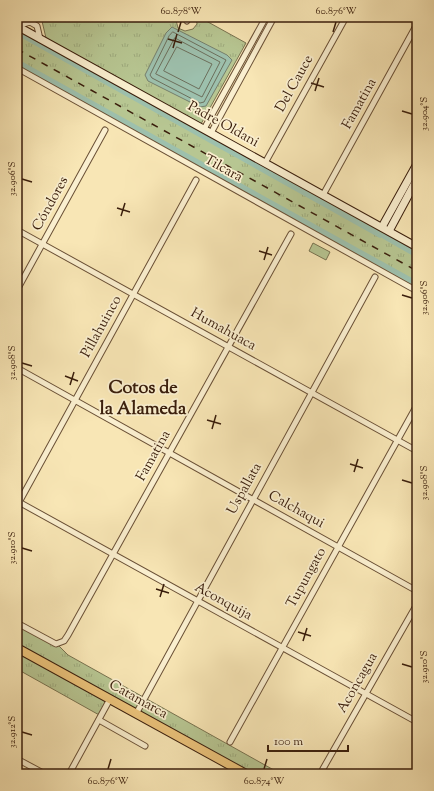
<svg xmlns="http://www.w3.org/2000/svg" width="434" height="791" font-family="'Sorts Mill Goudy',serif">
  <defs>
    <pattern id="grass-tufts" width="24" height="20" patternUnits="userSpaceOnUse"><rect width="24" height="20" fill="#b7c692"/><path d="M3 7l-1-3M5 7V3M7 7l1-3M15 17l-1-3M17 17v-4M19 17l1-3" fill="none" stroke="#9eaa7d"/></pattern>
  </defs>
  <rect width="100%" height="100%" fill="#f8e6b5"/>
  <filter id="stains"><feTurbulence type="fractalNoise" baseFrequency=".005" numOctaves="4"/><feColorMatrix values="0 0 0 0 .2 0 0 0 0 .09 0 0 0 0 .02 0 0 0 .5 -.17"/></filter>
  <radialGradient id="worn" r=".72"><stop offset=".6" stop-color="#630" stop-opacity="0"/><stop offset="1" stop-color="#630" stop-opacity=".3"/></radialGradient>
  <g fill="url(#grass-tufts)" stroke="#78724f">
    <path d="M41 17H171L176 20 178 28 185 31 193 29 197 24 196 17H199L246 43 201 124 46 38Z"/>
    <path d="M17 26 417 247V291L17 68Z"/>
    <path d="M17 623 58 645 68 655 281 774H246L111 700 101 716 17 669Z"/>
  </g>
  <path fill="#b7c692" stroke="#78724f" d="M313 243 330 252 326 260 309 251Z"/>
  <path fill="#9dc0ad" stroke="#757f6d" d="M172 27 227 55 232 60 206 106 200 107 148 81 145 75 166 33Z"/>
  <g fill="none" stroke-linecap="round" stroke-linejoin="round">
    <g stroke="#6c6f5c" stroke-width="1">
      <path d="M173 32 226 60 204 102 200 103 152 78 150 75 169 36Z"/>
      <path d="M175 38 220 62 202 97 156 74Z"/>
      <path d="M177 47 212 64 199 89 164 71Z"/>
    </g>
    <g stroke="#9dc0ad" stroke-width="5.5">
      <path d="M17 32 380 235"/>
      <path d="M17 62 417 284"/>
      <path d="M384 236 417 255"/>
    </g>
    <defs>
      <g id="street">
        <path d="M187 21 189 17"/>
        <path d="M30 22 36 17"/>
        <path d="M17 26 30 22 37 26 40 39"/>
        <path d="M17 68 417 291"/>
        <path d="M204 129 266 17"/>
        <path d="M211 133 274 17"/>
        <path d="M265 163 346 17"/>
        <path d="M323 195 417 24"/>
        <path d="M17 230 417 451"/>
        <path d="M17 290 105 130"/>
        <path d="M17 368 417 591"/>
        <path d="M17 501 417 722"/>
        <path d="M17 506 196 180"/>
        <path d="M17 623 56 644 64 641 68 635 291 234"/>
        <path d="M136 714 375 277"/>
        <path d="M99 720 145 746"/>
        <path d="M230 742 417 405"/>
        <path d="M17 759 45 774"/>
        <path d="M69 774 110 699"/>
        <path d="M320 774 417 604"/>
      </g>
      <g id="secondary">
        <path d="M17 26 417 247"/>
        <path d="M382 227 417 164"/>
        <path d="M389 231 417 179"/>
      </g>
      <path id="primary" d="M17 648 246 774"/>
    </defs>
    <use href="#street" stroke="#6a5036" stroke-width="7"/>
    <use href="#secondary" stroke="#3a1e0c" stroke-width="9"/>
    <use href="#primary" stroke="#3a1e0c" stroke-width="10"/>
    <use href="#street" stroke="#faefcf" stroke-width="5"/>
    <use href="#secondary" stroke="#faefcf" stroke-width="7"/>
    <use href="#primary" stroke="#ecc37a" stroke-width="8"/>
    <path stroke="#3a1e0c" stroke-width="1.5" stroke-dasharray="7 7" stroke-linecap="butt" d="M17 49 417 271"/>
  </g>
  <path fill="none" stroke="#3a1e0c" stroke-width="1.5" d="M178 32 181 22M333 32 336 22M168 39 182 43M173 48 177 34M311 83 324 87M315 91 319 78M402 111 412 114M22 179 32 182M117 208 130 212M121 216 125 203M259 251 272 255M264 260 268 247M402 295 412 298M22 363 32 366M65 376 78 381M70 385 74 372M207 420 221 424M212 429 216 415M350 464 363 468M354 472 358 459M402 480 412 483M22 548 32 551M156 589 169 593M160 597 164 584M298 632 311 636M303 641 307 628M402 664 412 667M22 732 32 735M108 769 111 759M264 769 267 759"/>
  <g text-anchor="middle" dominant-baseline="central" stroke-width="3.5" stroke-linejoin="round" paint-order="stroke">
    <g font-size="14" fill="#3a1e0c" stroke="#faefcf">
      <text transform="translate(295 84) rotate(-61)">Del Cauce</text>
      <text transform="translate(360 104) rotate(-61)">Famatina</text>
      <text transform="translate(223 125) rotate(29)">Padre Oldani</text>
      <text transform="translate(223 169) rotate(29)">Tilcara</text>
      <text transform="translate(51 204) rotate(-61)">Cóndores</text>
      <text transform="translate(102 327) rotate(-61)">Pillahuinco</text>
      <text transform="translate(223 330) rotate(29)">Humahuaca</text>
      <text transform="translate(154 456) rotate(-61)">Famatina</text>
      <text transform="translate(245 489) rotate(-61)">Uspallata</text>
      <text transform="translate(296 510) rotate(29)">Calchaqui</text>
      <text transform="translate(307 578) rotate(-61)">Tupungato</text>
      <text transform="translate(223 602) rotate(29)">Aconquija</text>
      <text transform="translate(358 683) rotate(-60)">Aconcagua</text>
      <text transform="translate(138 700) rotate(29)">Catamarca</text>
    </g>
    <g font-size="18" font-weight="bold" fill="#3a1e0c" stroke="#faefcf">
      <text x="143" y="389">Cotos de<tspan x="143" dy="21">la Alameda</tspan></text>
    </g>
  </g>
  <rect width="434" height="791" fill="none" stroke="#f8e6b5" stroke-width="44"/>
  <path d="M268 745v6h80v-6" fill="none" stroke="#3a1e0c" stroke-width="2"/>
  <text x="274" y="745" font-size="12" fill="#3a1e0c" stroke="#faefcf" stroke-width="3" paint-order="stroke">100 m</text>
  <rect x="22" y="22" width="390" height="747" fill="none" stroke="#3a1e0c" stroke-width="1.5"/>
  <g font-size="10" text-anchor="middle" fill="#3a1e0c">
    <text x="181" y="14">60.878°W</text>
    <text x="336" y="14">60.876°W</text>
    <text transform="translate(423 114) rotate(-90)" y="4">32.904°S</text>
    <text transform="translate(11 179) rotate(-90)" y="4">32.906°S</text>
    <text transform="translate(423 298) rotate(-90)" y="4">32.906°S</text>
    <text transform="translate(11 363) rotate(-90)" y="4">32.908°S</text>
    <text transform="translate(423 483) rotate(-90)" y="4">32.908°S</text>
    <text transform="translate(11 548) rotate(-90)" y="4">32.910°S</text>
    <text transform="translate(423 667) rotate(-90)" y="4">32.910°S</text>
    <text transform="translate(11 732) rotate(-90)" y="4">32.912°S</text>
    <text x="108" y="784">60.876°W</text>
    <text x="264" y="784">60.874°W</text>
  </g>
  <rect width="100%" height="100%" filter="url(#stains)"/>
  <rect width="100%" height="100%" fill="url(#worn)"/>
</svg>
